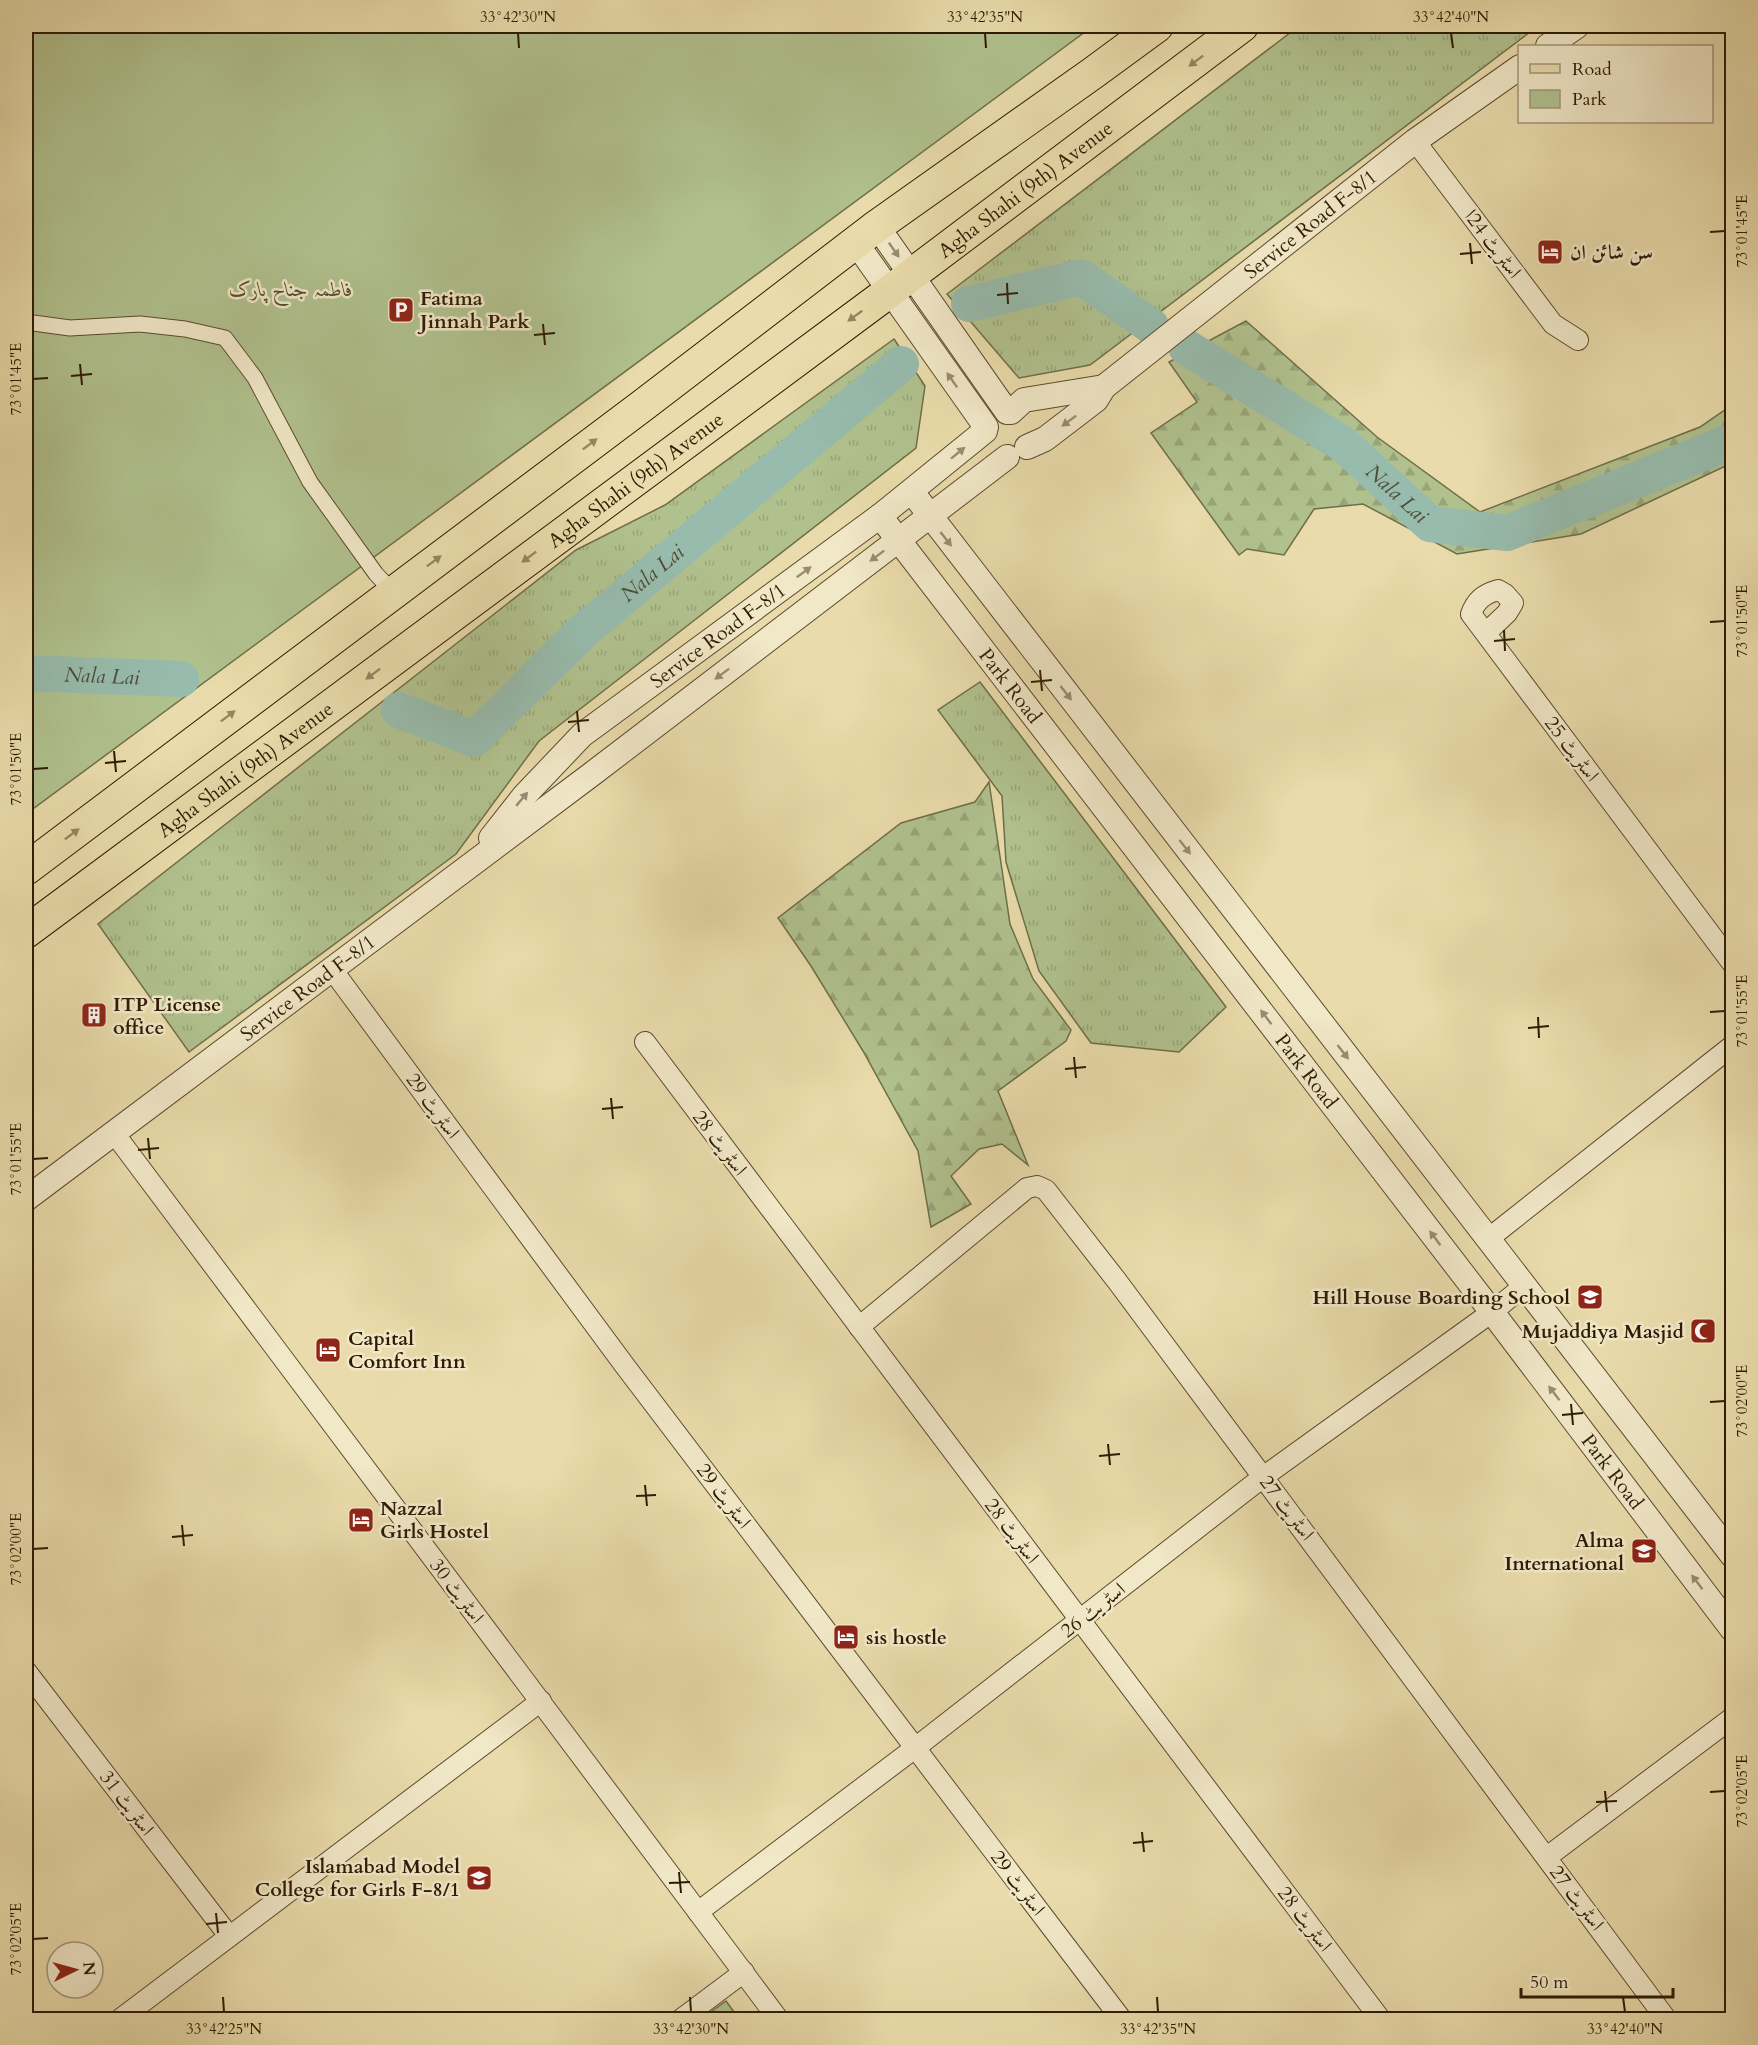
<svg xmlns="http://www.w3.org/2000/svg" width="1758" height="2045" font-family="Cardo,Amiri,serif">
  <defs>
    <pattern id="grass-tufts" width="24" height="20" patternUnits="userSpaceOnUse" patternTransform="scale(1.5)"><rect width="24" height="20" fill="#b0c18e"/><path d="M3 7l-1-3M5 7V3M7 7l1-3M15 17l-1-3M17 17v-4M19 17l1-3" fill="none" stroke="#98a579"/></pattern>
    <pattern id="forest-firs" width="22" height="20" patternUnits="userSpaceOnUse" patternTransform="scale(1.5)"><rect width="22" height="20" fill="#b0c18e"/><path d="M5 1l3.5 6h-7zM16 11l3.5 6h-7z" fill="#98a579"/></pattern>
  </defs>
  <rect width="100%" height="100%" fill="#e9dbab"/>
  <filter id="stains"><feTurbulence type="fractalNoise" baseFrequency=".00333" numOctaves="4"/><feColorMatrix values="0 0 0 0 .2 0 0 0 0 .09 0 0 0 0 .02 0 0 0 .5 -.17"/></filter>
  <radialGradient id="worn" r=".72"><stop offset=".6" stop-color="#630" stop-opacity="0"/><stop offset="1" stop-color="#630" stop-opacity=".3"/></radialGradient>
  <g fill="url(#grass-tufts)" stroke="#6f6e49" stroke-width="1.5">
    <path d="M1299 26H1538L1090 365 1019 378 947 294Z"/>
    <path d="M894 339 925 386 916 448 539 741 456 854 189 1052 98 924 576 550 665 505Z"/>
    <path d="M980 682 1226 1007 1179 1052 1091 1043 1039 971 1006 862 1002 796 938 710Z"/>
  </g>
  <g fill="url(#forest-firs)" stroke="#6f6e49" stroke-width="1.5">
    <path d="M1246 321 1377 437 1480 512 1700 427 1732 405V463L1581 534 1457 554 1363 504 1314 509 1284 555 1247 549 1239 555 1151 433 1197 402 1169 362Z"/>
    <path d="M989 782 1010 924 1033 979 1071 1030 1066 1041 998 1091 1028 1165 1002 1144 979 1149 951 1176 971 1204 931 1227 918 1151 863 1051 811 966 778 918 901 823 975 802Z"/>
  </g>
  <g fill="#b0c18e" stroke="#6f6e49" stroke-width="1.5">
    <path d="M26 26H1093L26 814Z"/>
    <path d="M726 2001 739 2019H701Z"/>
  </g>
  <g fill="none" stroke-linecap="round" stroke-linejoin="round">
    <g stroke="#97bbac" stroke-width="36">
      <path d="M969 304 1081 277 1151 326"/>
      <path id="s1" d="M1186 347 1343 444 1430 524 1507 533 1732 441"/>
      <path id="s2" d="M26 673 181 679"/>
      <path id="s3" d="M399 710 474 739 582 632 901 364"/>
    </g>
    <defs>
      <path id="pedestrian" d="M26 322 70 328 140 324 185 329 225 338 255 378 310 482 376 574 393 592"/>
      <g id="minor">
        <path d="M1415 141 1553 324 1578 340"/>
        <path d="M1487 632 1507 613 1513 603 1505 594 1498 590C1484 594 1476 600 1471 614L1732 963"/>
        <path d="M331 968 625 1366 1122 2020"/>
        <path d="M645 1042 1381 2020"/>
        <path d="M114 1133 779 2020"/>
        <path d="M1488 1239 1732 1046"/>
        <path d="M859 1327 1027 1188 1037 1186 1046 1190 1117 1281 1667 2020"/>
        <path d="M26 1671 229 1936"/>
        <path d="M1547 1857 1732 1718"/>
        <path d="M698 1912 915 1748 1263 1477 1492 1312 1524 1286"/>
        <path d="M119 2020 541 1701"/>
        <path d="M680 2020 744 1972"/>
      </g>
      <g id="tertiary">
        <path d="M1548 46 1577 26"/>
        <path d="M877 226 1007 412"/>
        <path d="M856 243 986 427"/>
        <path d="M1011 412 1024 400 1104 387"/>
        <path id="s4" d="M1027 447 1045 439 1096 400 1104 387 1415 141 1520 67"/>
        <path d="M912 492 1732 1555"/>
        <path id="s5" d="M880 516 1492 1312 1732 1629"/>
        <path id="s6" d="M491 838 524 796 582 735 880 516 985 431"/>
        <path id="s7" d="M26 1199 592 774 1007 457"/>
      </g>
      <g id="primary">
        <path d="M26 869 642 406 877 226 1093 73 1157 26"/>
        <path id="s8" d="M26 932 890 291 1242 26"/>
      </g>
    </defs>
    <use href="#pedestrian" stroke="#5d4b2e" stroke-width="17"/>
    <use href="#minor" stroke="#5d4b2e" stroke-width="22"/>
    <use href="#tertiary" stroke="#5d4b2e" stroke-width="26"/>
    <use href="#primary" stroke="#2e1b04" stroke-width="34"/>
    <use href="#pedestrian" stroke="#f1e8c8" stroke-width="15"/>
    <use href="#minor" stroke="#f1e8c8" stroke-width="20"/>
    <use href="#tertiary" stroke="#f1e8c8" stroke-width="24"/>
    <use href="#primary" stroke="#e9dbab" stroke-width="32"/>
  </g>
  <defs><path id="oneway-solid" d="M-6-.8H1V-3.2L6.5 0L1 3.2V.8H-6Z" transform="scale(1.5)"/></defs>
  <g fill="#958560">
    <use href="#oneway-solid" transform="translate(1196 61) rotate(143)"/>
    <use href="#oneway-solid" transform="translate(855 316) rotate(144)"/>
    <use href="#oneway-solid" transform="translate(590 444) rotate(-37)"/>
    <use href="#oneway-solid" transform="translate(529 557) rotate(143)"/>
    <use href="#oneway-solid" transform="translate(434 561) rotate(-37)"/>
    <use href="#oneway-solid" transform="translate(373 674) rotate(143)"/>
    <use href="#oneway-solid" transform="translate(228 716) rotate(-37)"/>
    <use href="#oneway-solid" transform="translate(72 834) rotate(-37)"/>
  </g>
  <g fill="#998c70">
    <use href="#oneway-solid" transform="translate(894 250) rotate(55)"/>
    <use href="#oneway-solid" transform="translate(952 380) rotate(-125)"/>
    <use href="#oneway-solid" transform="translate(1069 421) rotate(143)"/>
    <use href="#oneway-solid" transform="translate(958 453) rotate(-39)"/>
    <use href="#oneway-solid" transform="translate(946 539) rotate(52)"/>
    <use href="#oneway-solid" transform="translate(877 556) rotate(143)"/>
    <use href="#oneway-solid" transform="translate(804 572) rotate(-36)"/>
    <use href="#oneway-solid" transform="translate(722 674) rotate(143)"/>
    <use href="#oneway-solid" transform="translate(1066 693) rotate(52)"/>
    <use href="#oneway-solid" transform="translate(522 799) rotate(-50)"/>
    <use href="#oneway-solid" transform="translate(1185 847) rotate(52)"/>
    <use href="#oneway-solid" transform="translate(1266 1017) rotate(-127)"/>
    <use href="#oneway-solid" transform="translate(1343 1052) rotate(52)"/>
    <use href="#oneway-solid" transform="translate(1435 1238) rotate(-127)"/>
    <use href="#oneway-solid" transform="translate(1554 1393) rotate(-127)"/>
    <use href="#oneway-solid" transform="translate(1697 1582) rotate(-127)"/>
  </g>
  <path fill="none" stroke="#2e1b04" stroke-width="2" d="M518 33 519 48M985 33 986 48M1451 33 1453 48M1710 232 1725 231M1470 243 1472 264M1460 254 1481 252M1007 283 1008 304M997 295 1018 293M543 324 545 345M534 335 555 333M80 364 82 385M71 376 92 374M33 379 48 378M1710 622 1725 621M1504 630 1505 651M1494 641 1515 639M1040 670 1042 691M1031 682 1052 680M577 711 579 732M568 722 589 720M114 751 116 772M105 763 126 761M33 769 48 768M1710 1012 1725 1011M1538 1017 1539 1038M1528 1028 1549 1026M1074 1057 1076 1078M1065 1069 1086 1067M611 1098 613 1119M602 1109 623 1107M148 1138 150 1159M138 1150 159 1148M33 1159 48 1158M1710 1402 1725 1401M1571 1404 1573 1425M1562 1415 1583 1413M1108 1444 1110 1465M1099 1456 1120 1454M645 1485 647 1506M636 1496 656 1495M182 1525 184 1546M172 1537 193 1535M33 1549 48 1548M1605 1791 1607 1812M1710 1792 1725 1791M1596 1802 1617 1801M1142 1832 1144 1852M1133 1843 1153 1841M679 1872 681 1893M669 1883 690 1882M216 1913 218 1933M206 1924 227 1922M33 1939 48 1938M223 1997 224 2012M690 1997 691 2012M1157 1997 1158 2012M1623 1997 1625 2012"/>
  <defs>
    <symbol id="hotel-square" viewBox="-11 -11 22 22"><rect x="-9" y="-9" width="18" height="18" rx="4" fill="#8f2418" stroke="#f1e8c8"/><path d="M-6-4.5h1.5V1H6V5H4.5V3h-9V5H-6ZM-4 0a1.8 1.8 0 1 1 3.6 0ZM.5 0V-2.5h3Q6-2.5 6 0Z" fill="#fff"/></symbol>
    <symbol id="parking-square" viewBox="-11 -11 22 22"><rect x="-9" y="-9" width="18" height="18" rx="4" fill="#8f2418" stroke="#f1e8c8"/><path d="M-3.5-5.5H1a3.5 3.5 0 0 1 0 7H-1V5.5H-3.5ZM-1-3.4V-.6H.8a1.4 1.4 0 0 0 0-2.8Z" fill="#fff"/></symbol>
    <symbol id="building-square" viewBox="-11 -11 22 22"><rect x="-9" y="-9" width="18" height="18" rx="4" fill="#8f2418" stroke="#f1e8c8"/><path d="M-4-6H4V6H1V3H-1V6H-4ZM-2.5-4.3h1.7v1.8h-1.7ZM.8-4.3h1.7v1.8H.8ZM-2.5-1h1.7V.8h-1.7ZM.8-1h1.7V.8H.8Z" fill="#fff"/></symbol>
    <symbol id="school-square" viewBox="-11 -11 22 22"><rect x="-9" y="-9" width="18" height="18" rx="4" fill="#8f2418" stroke="#f1e8c8"/><path d="M0-5L7-2L0 1L-7-2ZM-4 1L0 2.5L4 1V4Q0 6-4 4Z" fill="#fff"/></symbol>
    <symbol id="mosque-square" viewBox="-11 -11 22 22"><rect x="-9" y="-9" width="18" height="18" rx="4" fill="#8f2418" stroke="#f1e8c8"/><path d="M3.5-4.9A6 6 0 1 0 3.5 4.9A5 5 0 1 1 3.5-4.9Z" fill="#fff"/></symbol>
    <symbol id="university-square" viewBox="-11 -11 22 22"><rect x="-9" y="-9" width="18" height="18" rx="4" fill="#8f2418" stroke="#f1e8c8"/><path d="M0-5L7-2L0 1L-7-2ZM-4 1L0 2.5L4 1V4Q0 6-4 4Z" fill="#fff"/></symbol>
  </defs>
  <g fill-rule="evenodd">
    <use href="#hotel-square" x="1535" y="237" width="30" height="30"/>
    <use href="#parking-square" x="386" y="295" width="30" height="30"/>
    <use href="#building-square" x="79" y="1000" width="30" height="30"/>
    <use href="#school-square" x="1575" y="1282" width="30" height="30"/>
    <use href="#mosque-square" x="1688" y="1316" width="30" height="30"/>
    <use href="#hotel-square" x="313" y="1335" width="30" height="30"/>
    <use href="#hotel-square" x="346" y="1505" width="30" height="30"/>
    <use href="#school-square" x="1629" y="1536" width="30" height="30"/>
    <use href="#hotel-square" x="831" y="1622" width="30" height="30"/>
    <use href="#university-square" x="464" y="1863" width="30" height="30"/>
  </g>
  <g text-anchor="middle" dominant-baseline="central" stroke-width="5" stroke-linejoin="round" paint-order="stroke">
    <g font-size="20" fill="#2e1b04" stroke="#f1e8c8">
      <text stroke="none"><textPath href="#s8" startOffset="1245">Agha Shahi (9th) Avenue</textPath></text>
      <text stroke="none"><textPath href="#s4" startOffset="362">Service Road F-8/1</textPath></text>
      <text transform="translate(1493 244) rotate(53)">اسٹریٹ 24ا</text>
      <text stroke="none"><textPath href="#s8" startOffset="759">Agha Shahi (9th) Avenue</textPath></text>
      <text stroke="none"><textPath href="#s6" startOffset="306">Service Road F-8/1</textPath></text>
      <text stroke="none"><textPath href="#s5" startOffset="214">Park Road</textPath></text>
      <text transform="translate(1572 749) rotate(53)">اسٹریٹ 25</text>
      <text stroke="none"><textPath href="#s8" startOffset="273">Agha Shahi (9th) Avenue</textPath></text>
      <text stroke="none"><textPath href="#s7" startOffset="352">Service Road F-8/1</textPath></text>
      <text stroke="none"><textPath href="#s5" startOffset="700">Park Road</textPath></text>
      <text transform="translate(433 1106) rotate(54)">اسٹریٹ 29</text>
      <text transform="translate(720 1143) rotate(53)">اسٹریٹ 28</text>
      <text stroke="none"><textPath href="#s5" startOffset="1204">Park Road</textPath></text>
      <text transform="translate(724 1496) rotate(53)">اسٹریٹ 29</text>
      <text transform="translate(1287 1508) rotate(53)">اسٹریٹ 27</text>
      <text transform="translate(1012 1531) rotate(53)">اسٹریٹ 28</text>
      <text transform="translate(457 1591) rotate(53)">اسٹریٹ 30</text>
      <text transform="translate(1093 1610) rotate(-38)">اسٹریٹ 26</text>
      <text transform="translate(127 1803) rotate(53)">اسٹریٹ 31</text>
      <text transform="translate(1018 1883) rotate(53)">اسٹریٹ 29</text>
      <text transform="translate(1577 1898) rotate(53)">اسٹریٹ 27</text>
      <text transform="translate(1305 1919) rotate(53)">اسٹریٹ 28</text>
    </g>
    <g font-size="20" font-weight="bold" fill="#2e1b04" stroke="#f1e8c8" text-anchor="start">
      <text x="1570" y="252">سن شائن ان</text>
      <text x="420" y="298">Fatima<tspan x="420" dy="23">Jinnah Park</tspan></text>
      <text x="113" y="1004">ITP License<tspan x="113" dy="23">office</tspan></text>
      <text x="1570" y="1297" text-anchor="end">Hill House Boarding School</text>
      <text x="1684" y="1331" text-anchor="end">Mujaddiya Masjid</text>
      <text x="348" y="1338">Capital<tspan x="348" dy="23">Comfort Inn</tspan></text>
      <text x="380" y="1508">Nazzal<tspan x="380" dy="23">Girls Hostel</tspan></text>
      <text x="1624" y="1540" text-anchor="end">Alma<tspan x="1624" dy="23">International</tspan></text>
      <text x="866" y="1637">sis hostle</text>
      <text x="460" y="1866" text-anchor="end">Islamabad Model<tspan x="460" dy="23">College for Girls F-8/1</tspan></text>
    </g>
    <g font-size="20" font-style="italic" fill="#554d2d" stroke="#f1e8c8">
      <text x="291" y="289">فاطمہ جناح پارک</text>
    </g>
    <g font-size="21" font-style="italic" fill="#4e4b36" stroke="#f1e8c8">
      <text stroke="none"><textPath href="#s1" startOffset="258">Nala Lai</textPath></text>
      <text stroke="none"><textPath href="#s3" startOffset="324">Nala Lai</textPath></text>
      <text stroke="none"><textPath href="#s2" startOffset="76">Nala Lai</textPath></text>
    </g>
  </g>
  <rect width="1758" height="2045" fill="none" stroke="#e9dbab" stroke-width="66"/>
  <rect x="1518" y="45" width="195" height="78" fill="#f1e8c8" stroke="#a3967a" stroke-width="1.5"/>
  <rect x="1530" y="64" width="30" height="9" fill="#e9dbab" stroke="#a3967a" stroke-width="1.5"/>
  <text x="1572" y="75" font-size="18" fill="#2e1b04">Road</text>
  <rect x="1530" y="90" width="30" height="18" fill="#b0c18e" stroke="#a3967a" stroke-width="1.5"/>
  <text x="1572" y="105" font-size="18" fill="#2e1b04">Park</text>
  <g transform="translate(75 1970) rotate(85)"><circle r="28" fill="#f1e8c8" stroke="#a3967a" stroke-width="1.5"/>
  <path d="M0-4.5L10 22L0 15L-10 22Z" fill="#8f2418"/>
  <text y="-9" font-size="16" font-weight="bold" text-anchor="middle" fill="#2e1b04">N</text>
  </g>
  <path d="M1521 1988v9h152v-9" fill="none" stroke="#2e1b04" stroke-width="3"/>
  <text x="1530" y="1988" font-size="18" fill="#2e1b04" stroke="#f1e8c8" stroke-width="4.5" paint-order="stroke">50 m</text>
  <rect x="33" y="33" width="1692" height="1979" fill="none" stroke="#2e1b04" stroke-width="2"/>
  <g font-size="15" text-anchor="middle" fill="#2e1b04">
    <text x="518" y="22">33°42'30"N</text>
    <text x="985" y="22">33°42'35"N</text>
    <text x="1451" y="22">33°42'40"N</text>
    <text transform="translate(1742 231) rotate(-90)" y="5">73°01'45"E</text>
    <text transform="translate(16 379) rotate(-90)" y="5">73°01'45"E</text>
    <text transform="translate(1742 621) rotate(-90)" y="5">73°01'50"E</text>
    <text transform="translate(16 769) rotate(-90)" y="5">73°01'50"E</text>
    <text transform="translate(1742 1011) rotate(-90)" y="5">73°01'55"E</text>
    <text transform="translate(16 1159) rotate(-90)" y="5">73°01'55"E</text>
    <text transform="translate(1742 1401) rotate(-90)" y="5">73°02'00"E</text>
    <text transform="translate(16 1549) rotate(-90)" y="5">73°02'00"E</text>
    <text transform="translate(1742 1791) rotate(-90)" y="5">73°02'05"E</text>
    <text transform="translate(16 1939) rotate(-90)" y="5">73°02'05"E</text>
    <text x="224" y="2034">33°42'25"N</text>
    <text x="691" y="2034">33°42'30"N</text>
    <text x="1158" y="2034">33°42'35"N</text>
    <text x="1625" y="2034">33°42'40"N</text>
  </g>
  <rect width="100%" height="100%" filter="url(#stains)"/>
  <rect width="100%" height="100%" fill="url(#worn)"/>
</svg>
